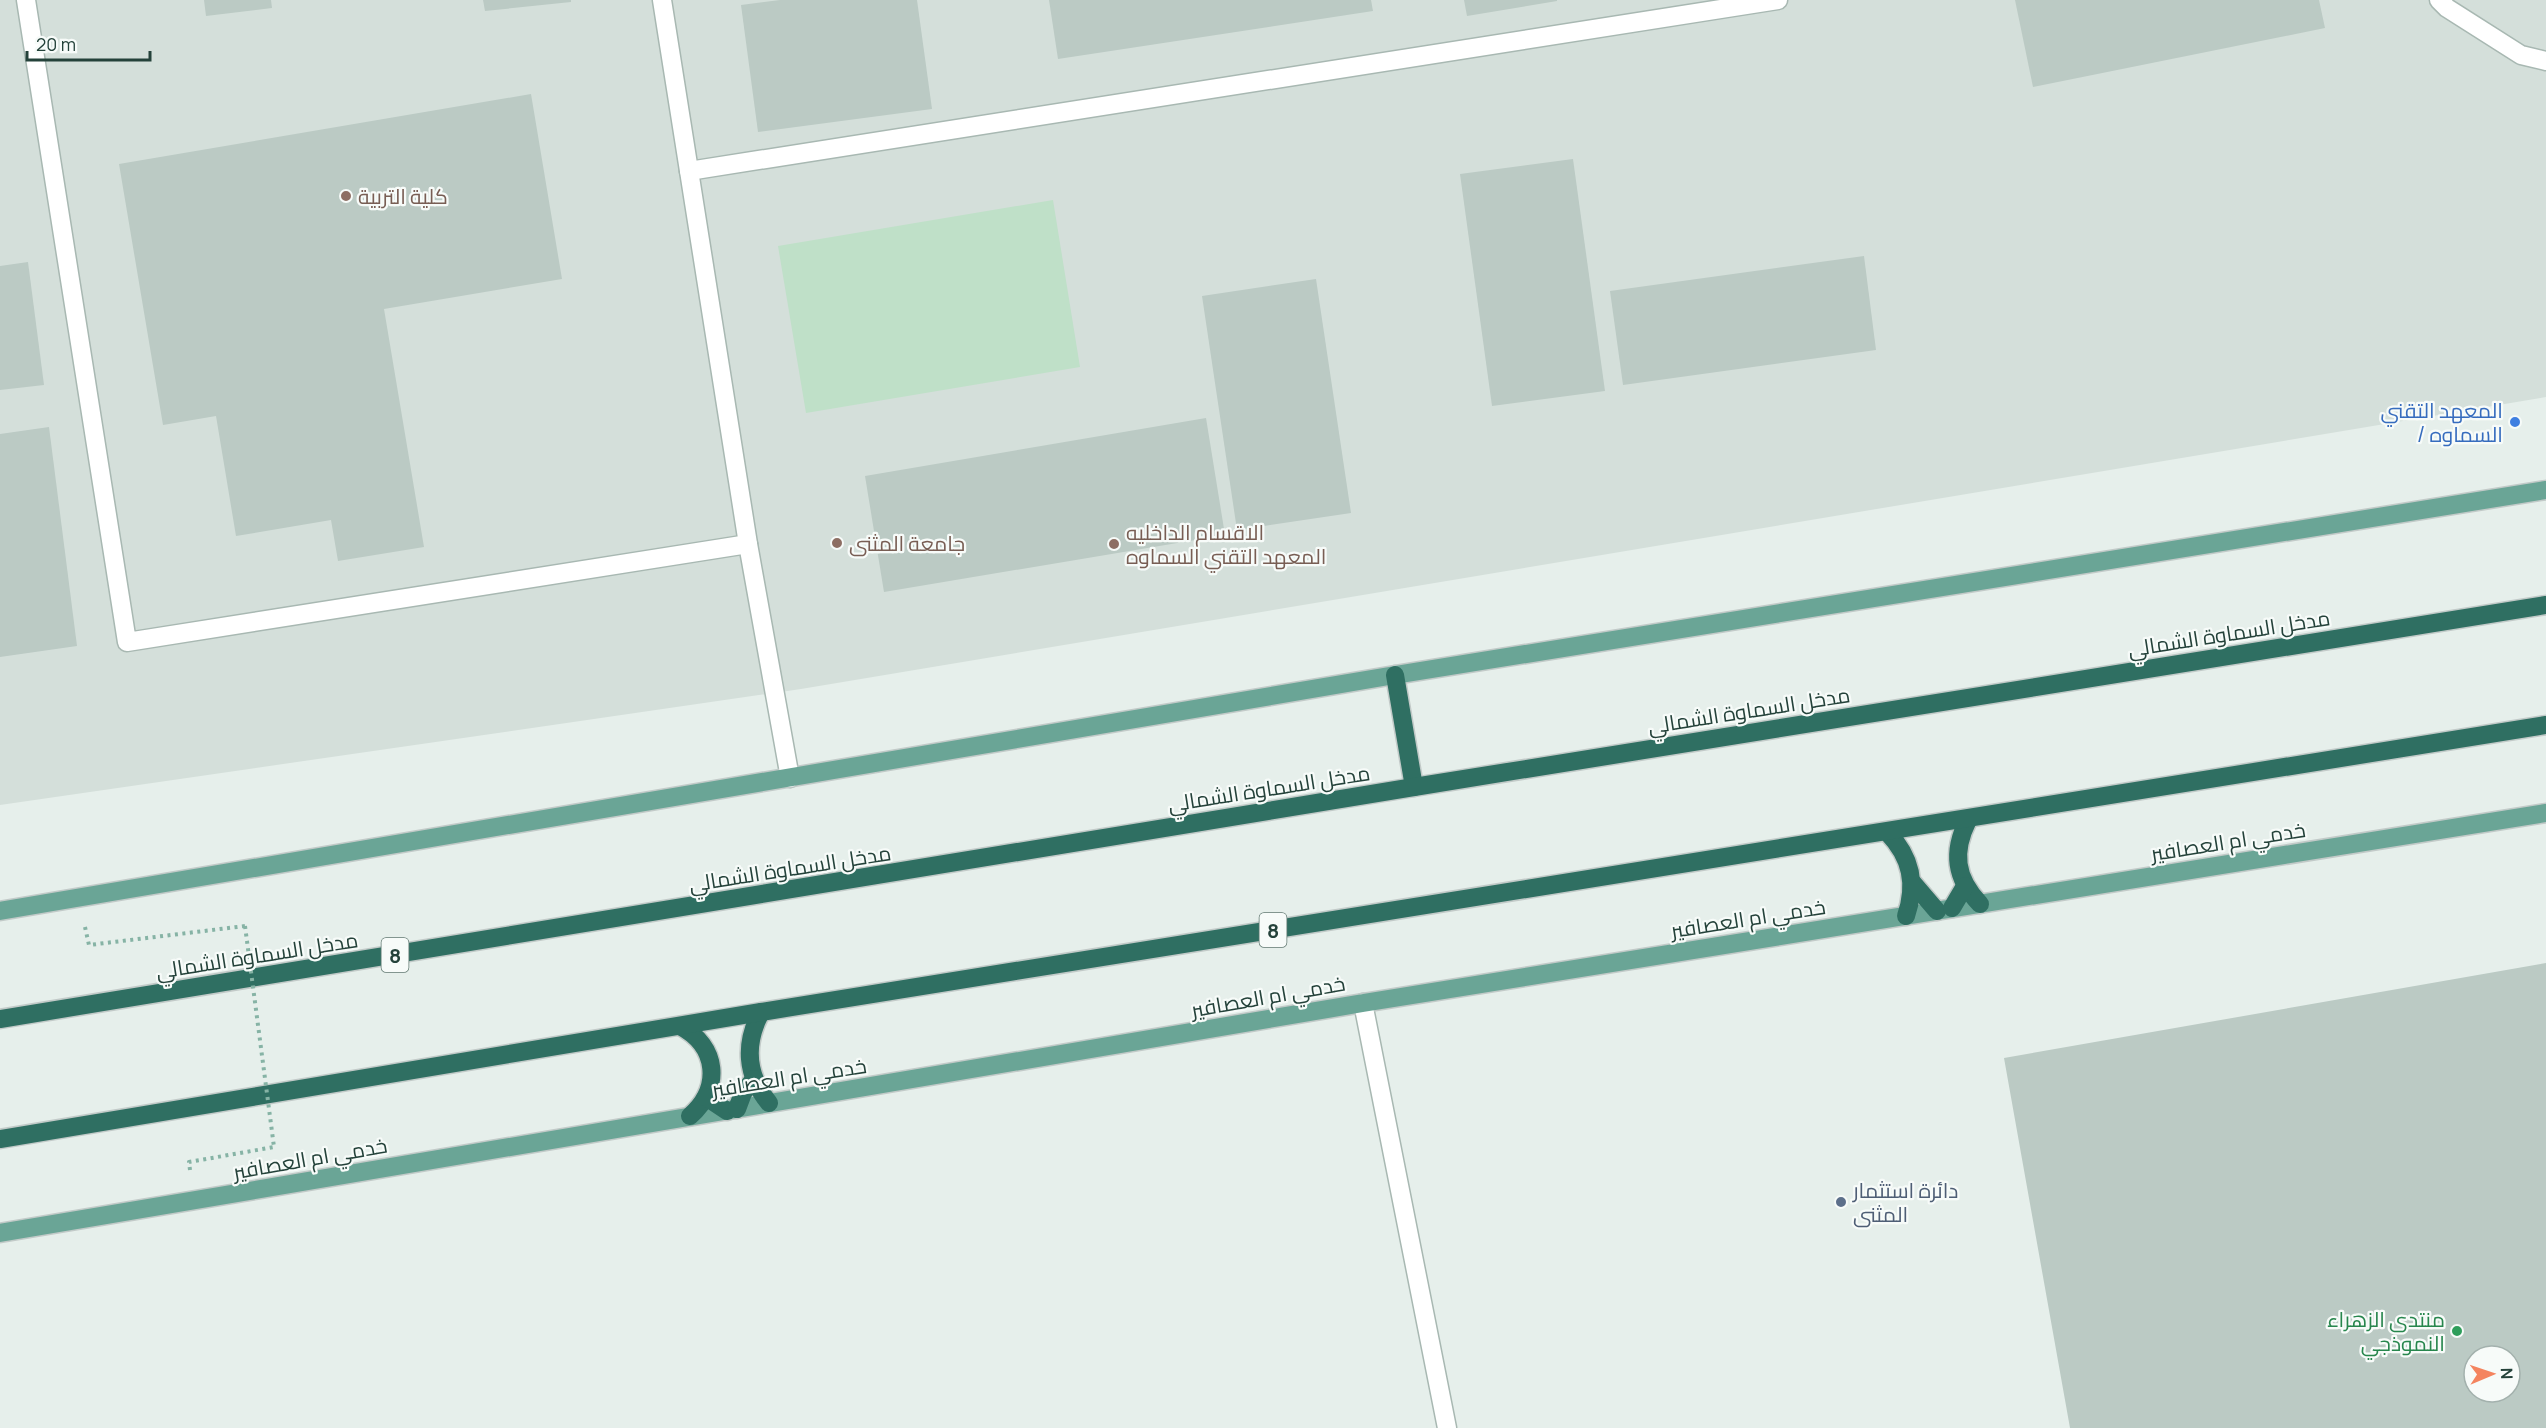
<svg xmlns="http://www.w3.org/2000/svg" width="2546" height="1428" font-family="Manrope,Cairo,sans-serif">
  <rect width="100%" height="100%" fill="#e6efeb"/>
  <path fill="#d4dfda" d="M0 0H2546V397L801 689 0 805Z"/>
  <path fill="#bfe0c8" d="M1053 200 1080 367 806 413 778 246Z"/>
  <g fill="#bbcac4" fill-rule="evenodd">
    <path d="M204 0H271L272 8 206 16Z"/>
    <path d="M483 0H571V2L485 11Z"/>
    <path d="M780 0H917L932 109 758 132 741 5Z"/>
    <path d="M1049 0H1371L1373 11 1058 59Z"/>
    <path d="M1464 0H1557V1L1467 16Z"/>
    <path d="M2015 0H2319L2325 28 2033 87Z"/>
    <path d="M531 94 562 279 384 309 424 547 338 561 331 520 236 536 216 416 163 425 119 164Z"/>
    <path d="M1573 159 1605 391 1492 406 1460 174Z"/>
    <path d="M1864 256 1876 350 1623 385 1610 291Z"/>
    <path d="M28 262 44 385 0 390V266Z"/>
    <path d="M1316 279 1351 513 1237 530 1202 296Z"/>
    <path d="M1206 418 1225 535 884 592 865 476Z"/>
    <path d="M49 427 77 646 0 657V434Z"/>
    <path d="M2546 963V1428H2070L2004 1058ZM2474 1356H2510V1392H2474Z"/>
  </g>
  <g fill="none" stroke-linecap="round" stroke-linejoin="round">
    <defs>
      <g id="minor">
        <path d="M26 0 127 642 748 544"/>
        <path d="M662 0 748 544 790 778"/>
        <path d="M2439 0 2447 8 2521 55 2546 61"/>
        <path d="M689 171 1778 0"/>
        <path d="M1363 1003 1447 1428"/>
      </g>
      <g id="major">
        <path d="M0 911 1395 675 2546 490"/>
        <path d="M0 1233 1363 1003 2546 813"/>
      </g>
      <g id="highway">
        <path d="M1395 675 1414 787"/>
        <path d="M1968 820C1952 852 1955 878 1980 904"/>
        <path d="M1888 833C1911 857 1917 884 1906 916"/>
        <path d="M1913 883 1937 911"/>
        <path d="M1952 908 1965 886"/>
        <path d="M761 1012C744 1044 746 1075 769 1103"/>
        <path d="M0 1019 1414 787 2546 605"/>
        <path d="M680 1026C718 1046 722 1088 690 1116"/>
        <path d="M706 1097 727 1111"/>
        <path d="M737 1109 743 1093 754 1079"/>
        <path d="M0 1139 761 1012 2546 725"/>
      </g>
    </defs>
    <use href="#minor" stroke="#a8b8b2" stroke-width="21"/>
    <use href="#major" stroke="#c2cac8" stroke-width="21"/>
    <use href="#highway" stroke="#c2cac8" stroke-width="21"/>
    <g stroke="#86b3a5" stroke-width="4" stroke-dasharray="3 4.5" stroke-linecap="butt">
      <path d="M85 927 89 945 245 926"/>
      <path d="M190 1170 189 1162 274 1147"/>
    </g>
    <use href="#minor" stroke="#fff" stroke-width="18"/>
    <use href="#major" stroke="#6aa596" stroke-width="18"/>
    <use href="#highway" stroke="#2f6f62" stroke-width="18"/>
    <path stroke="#86b3a5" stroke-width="4" stroke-dasharray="3 4.5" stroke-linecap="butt" d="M245 926 274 1147"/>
  </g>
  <g fill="#8d6e63" stroke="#f7fbf9" stroke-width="2">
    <circle cx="346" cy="196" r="6"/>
    <circle cx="837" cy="543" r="6"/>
    <circle cx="1114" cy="544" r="6"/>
  </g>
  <circle fill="#3f7fe0" stroke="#f7fbf9" stroke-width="2" cx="2515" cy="422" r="6"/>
  <circle fill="#5c6f8a" stroke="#f7fbf9" stroke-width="2" cx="1841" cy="1202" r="6"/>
  <circle fill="#2e9e5b" stroke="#f7fbf9" stroke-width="2" cx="2457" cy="1331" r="6"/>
  <g text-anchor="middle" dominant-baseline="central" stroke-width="4.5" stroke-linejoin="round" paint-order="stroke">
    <g fill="#f7fbf9" stroke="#637a73" stroke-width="1.5">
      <rect x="1259.5" y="913" width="27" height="34" rx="4.5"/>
      <rect x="381.5" y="938" width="27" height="34" rx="4.5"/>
    </g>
    <g font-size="20" font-weight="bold" fill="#24423a">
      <text x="1273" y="930">8</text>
      <text x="395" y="955">8</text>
    </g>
    <g font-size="21" fill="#785e54" stroke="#f7fbf9" text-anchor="start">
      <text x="358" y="196">كلية التربية</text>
      <text x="1126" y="532">الاقسام الداخليه<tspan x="1126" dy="24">المعهد التقني السماوه</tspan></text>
      <text x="849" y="543">جامعة المثنى</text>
    </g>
    <g font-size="21" fill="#366cbe" stroke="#f7fbf9" text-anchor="end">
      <text x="2503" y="410">المعهد التقني<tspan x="2503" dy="24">/ السماوه</tspan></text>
    </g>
    <g font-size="21" fill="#24423a" stroke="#f7fbf9">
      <text transform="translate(2229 633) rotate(-9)">مدخل السماوة الشمالي</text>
      <text transform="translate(1749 710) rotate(-9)">مدخل السماوة الشمالي</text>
      <text transform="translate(1269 788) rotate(-9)">مدخل السماوة الشمالي</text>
      <text transform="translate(2228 841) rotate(-9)">خدمي ام العصافير</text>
      <text transform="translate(790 868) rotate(-9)">مدخل السماوة الشمالي</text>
      <text transform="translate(1748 918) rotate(-9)">خدمي ام العصافير</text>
      <text transform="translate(257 955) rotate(-9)">مدخل السماوة الشمالي</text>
      <text transform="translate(1268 996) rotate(-10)">خدمي ام العصافير</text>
      <text transform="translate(789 1077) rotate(-9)">خدمي ام العصافير</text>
      <text transform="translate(310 1158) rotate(-10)">خدمي ام العصافير</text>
    </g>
    <g font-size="21" fill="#4e5e75" stroke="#f7fbf9" text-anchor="start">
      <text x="1853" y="1190">دائرة استثمار<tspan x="1853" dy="24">المثنى</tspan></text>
    </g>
    <g font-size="21" fill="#27864d" stroke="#f7fbf9" text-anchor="end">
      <text x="2445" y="1319">منتدى الزهراء<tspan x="2445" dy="24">النموذجي</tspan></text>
    </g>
  </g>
  <g transform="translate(2492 1374) rotate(88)"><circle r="28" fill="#f7fbf9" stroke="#a3b1ad" stroke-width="1.5"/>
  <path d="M0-4.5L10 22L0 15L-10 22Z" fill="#f4845f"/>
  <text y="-9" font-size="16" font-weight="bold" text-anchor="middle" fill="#24423a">N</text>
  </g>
  <path d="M27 51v9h123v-9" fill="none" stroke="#24423a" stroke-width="3"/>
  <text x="36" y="51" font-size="18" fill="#24423a" stroke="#f7fbf9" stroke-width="4.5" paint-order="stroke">20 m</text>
</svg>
